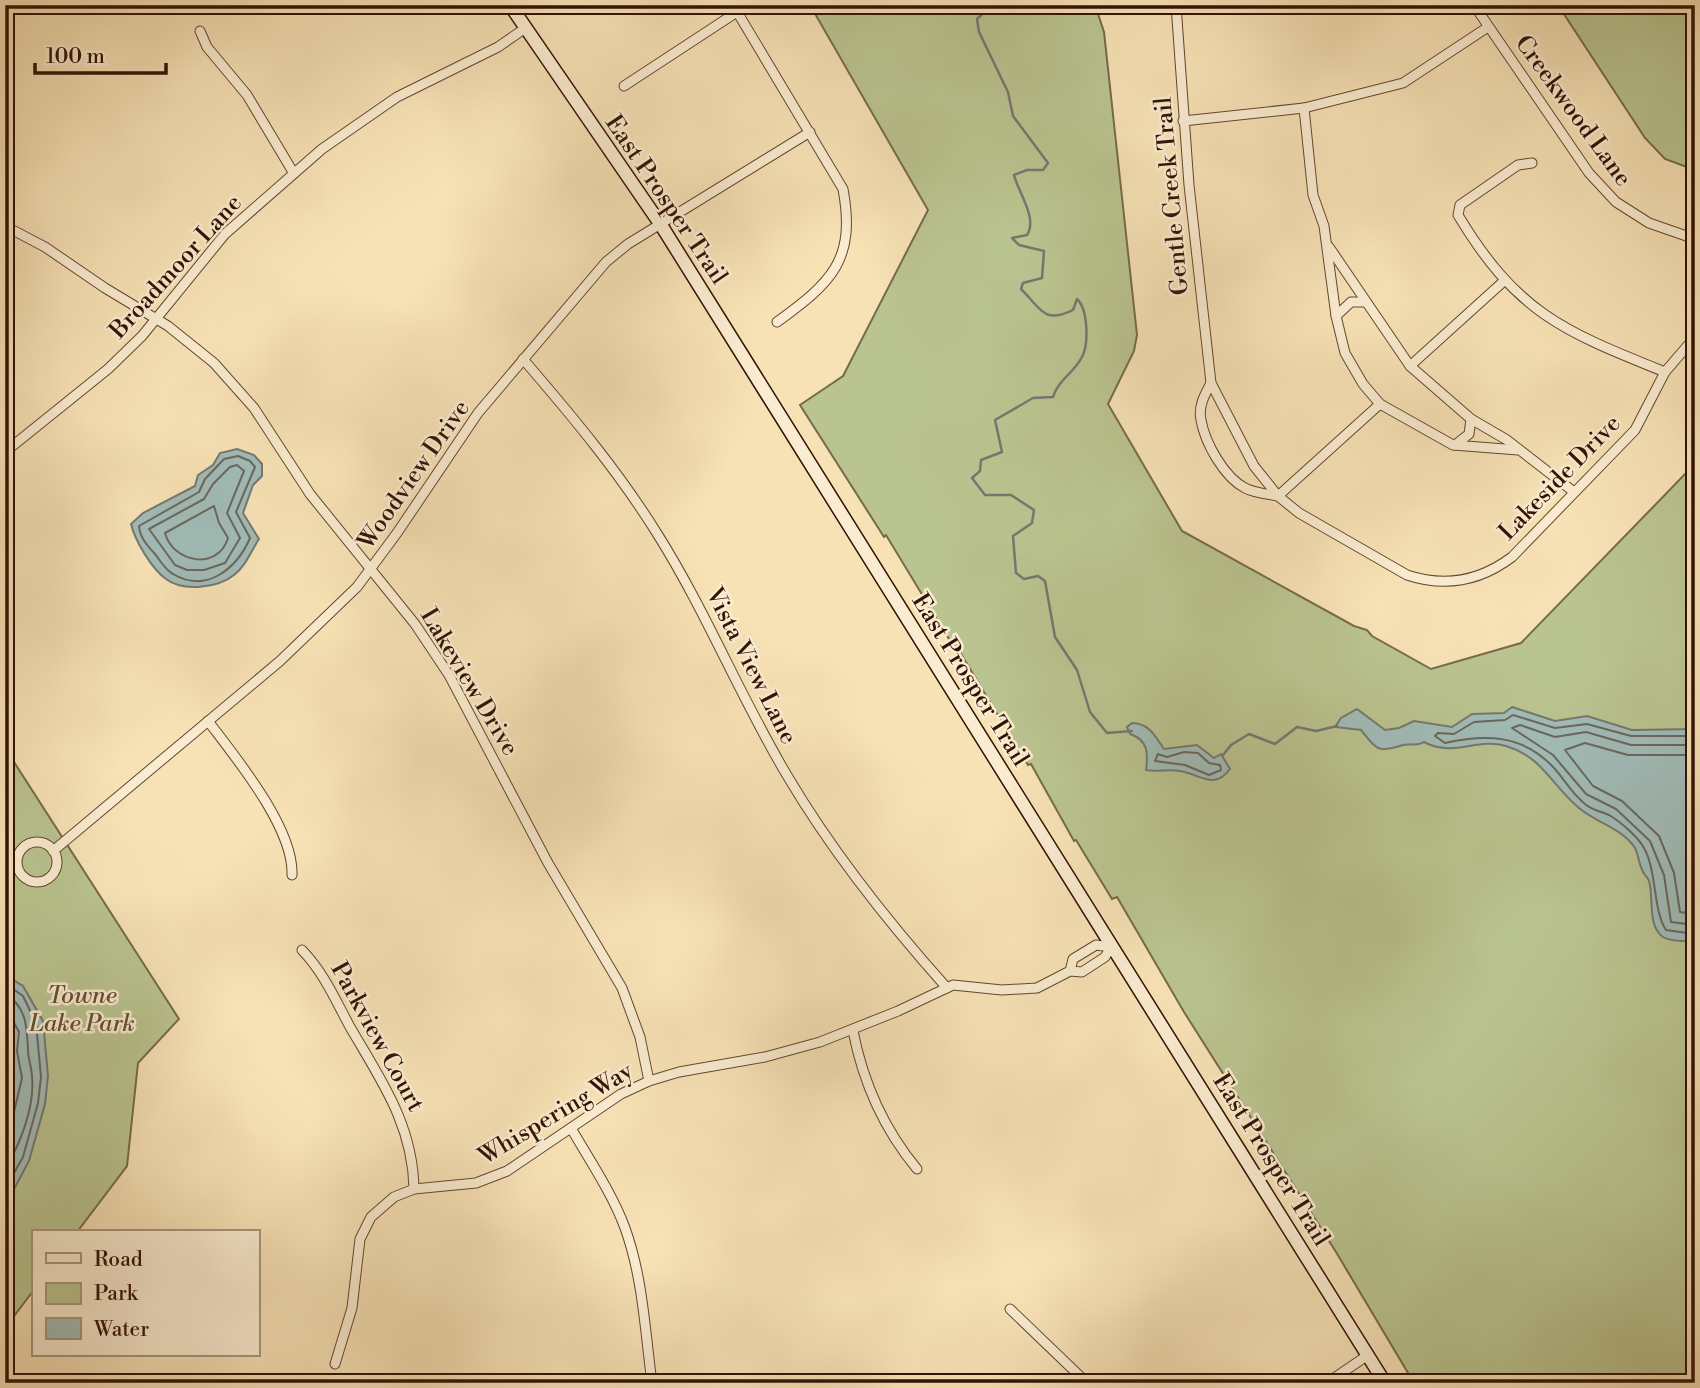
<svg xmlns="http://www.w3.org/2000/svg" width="1700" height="1388" font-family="'Libre Bodoni',serif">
  <rect width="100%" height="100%" fill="#f7e2b6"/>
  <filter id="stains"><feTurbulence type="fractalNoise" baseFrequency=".00286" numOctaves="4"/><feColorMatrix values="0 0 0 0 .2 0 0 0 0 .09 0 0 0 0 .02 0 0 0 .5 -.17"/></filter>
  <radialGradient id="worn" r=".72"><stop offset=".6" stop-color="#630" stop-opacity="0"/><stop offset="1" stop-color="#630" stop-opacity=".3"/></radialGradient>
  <g fill="#bac490" stroke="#766b4a" stroke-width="2">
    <path d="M810 5H1095L1104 32 1137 335 1134 351 1108 404 1182 531 1354 626 1367 630 1372 636 1431 669 1521 643 1690 469 1695 460V1383H1414L1336 1252 1184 1012 1117 897 1112 899 1076 840 1074 841 1031 764 1028 765 952 639H949L886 535 884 537 800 405 843 376 928 210Z"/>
    <path d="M1558 5H1695V170L1665 159 1645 138Z"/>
    <path d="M5 748 179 1019 138 1063 127 1166 77 1232H33V1291L5 1328Z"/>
  </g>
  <g fill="#a1bcb8" stroke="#757870" stroke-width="2">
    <path d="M237 449 254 455 262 464V476L253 485 243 513 259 539C251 551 246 566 234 575 218 588 183 592 166 579 152 569 135 541 131 524L143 513 195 486 198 475 213 465 220 453Z"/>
    <path d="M1512 707 1555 721 1587 716 1632 730 1695 729V941C1686 941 1671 942 1663 937 1647 926 1654 897 1649 881 1648 877 1645 876 1643 872 1635 856 1642 851 1624 836 1609 824 1593 820 1579 808 1552 786 1543 757 1506 746 1477 737 1454 758 1424 742 1416 747 1411 743 1403 745 1376 754 1376 748 1361 730L1335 727 1341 718 1357 709 1385 730 1399 728 1414 721 1452 727 1472 714 1504 713Z"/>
    <path d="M1132 723C1149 723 1155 736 1164 749L1197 745 1214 758 1221 754 1230 769C1214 791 1200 774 1180 771 1169 769 1157 772 1146 770 1148 755 1149 740 1130 734L1127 727Z"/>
    <path d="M5 975 23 986 43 1021 48 1076 45 1104 29 1161 5 1206Z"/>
  </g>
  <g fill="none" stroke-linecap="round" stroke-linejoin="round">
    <g stroke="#6a675e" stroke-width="2">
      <path d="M238 456 250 461 255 467 236 512 250 538C237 568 207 594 173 574 165 570 160 560 155 554 147 545 140 538 139 526L199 492 205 479 224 459Z"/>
      <path d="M237 465 244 471 227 513 240 538 225 563 204 570H187L175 565 149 529 204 499 213 484 230 467Z"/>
      <path d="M214 506 219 523 228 538C218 571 173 563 165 533Z"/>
      <path d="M1695 736H1631L1587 724 1555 728 1513 715 1505 720 1474 722 1454 734 1438 733 1435 736 1445 743C1485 734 1523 734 1554 768 1565 780 1572 794 1585 804 1593 811 1601 811 1609 815 1621 822 1638 837 1644 848 1657 871 1653 911 1666 930L1695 934"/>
      <path d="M1695 745H1631L1586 732 1555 737 1520 725 1512 728 1553 755 1586 794 1616 809 1650 841 1664 875 1671 922 1695 925"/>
      <path d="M1184 752 1198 753 1209 763 1220 765 1221 770 1209 775 1185 765 1155 761 1158 754 1167 757Z"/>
      <path d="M1695 755H1628L1585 743 1565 750 1593 786 1622 801 1659 836 1674 873 1680 912 1695 914"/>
      <path d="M5 983 23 996 36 1023 41 1077 38 1103 23 1157 5 1189"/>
      <path d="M5 994C27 1006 27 1029 28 1050 28 1059 32 1068 32 1077 35 1106 20 1145 5 1169"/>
      <path d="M5 1006 19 1032 17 1051 22 1078 5 1150"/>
    </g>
    <g stroke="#757870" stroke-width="2.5">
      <path d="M992 5 977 19 979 32 1008 92 1013 116 1048 163 1043 170H1027L1014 175C1018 192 1038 218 1027 235L1012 238 1019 245 1044 251 1042 278 1023 283 1021 289C1040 307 1043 325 1073 310L1077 299C1088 309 1089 344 1082 357 1074 373 1058 380 1053 397L1033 398 995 420 1002 452 981 460 980 471 972 478 985 495H1011L1034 510 1032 523 1013 536 1016 573 1024 579 1038 576 1045 581 1055 637 1077 670 1090 712 1107 733 1132 731"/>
      <path d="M1223 755 1231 745 1249 734 1275 744 1297 727 1316 731 1337 726"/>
    </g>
    <defs>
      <g id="street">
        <path d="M733 5 843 189C856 260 832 282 777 322"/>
        <path d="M1176 5 1189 185 1211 383 1254 466 1278 496 1299 513 1407 575C1446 588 1480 581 1512 557L1635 430 1665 372 1695 337"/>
        <path d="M1474 5 1589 173 1616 202 1649 223 1695 239"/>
        <path d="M200 31 207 47 247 95 293 172"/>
        <path d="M624 86 737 12"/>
        <path d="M1304 108 1313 195 1324 226 1336 316 1345 353 1363 384 1380 404 1453 445 1518 450"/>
        <path d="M1183 121 1304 108 1403 83 1488 27"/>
        <path d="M1532 163 1518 165 1460 205 1458 215C1517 313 1563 331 1665 372"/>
        <path d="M5 226 45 247 105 288 168 326 214 363 254 408 310 494 415 624 449 675 548 863 622 988 640 1037 649 1081"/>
        <path d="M1329 247 1410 366 1471 419 1507 440 1574 492"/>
        <path d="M1336 316 1351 302H1364"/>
        <path d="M523 359C572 416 619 472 658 535 707 613 741 699 788 777 833 853 888 922 947 988"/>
        <path d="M1410 366 1504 281"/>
        <path d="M1211 383C1205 394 1198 406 1201 420 1205 443 1224 477 1245 488 1254 493 1268 494 1278 496"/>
        <path d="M1455 445 1469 434 1471 419"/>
        <path d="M5 452 108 369 142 336 225 234 322 149 397 97 498 47 524 29"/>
        <path d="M1278 496 1380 404"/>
        <path d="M208 721C236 758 294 828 292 875"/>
        <circle cx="37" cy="862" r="20"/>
        <path d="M53 851 280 661 357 587 397 533 478 413 606 262 628 244 810 132"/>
        <path d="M302 950C324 973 335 999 350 1027 381 1080 413 1125 414 1189"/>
        <path d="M853 1031C863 1082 883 1128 917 1169"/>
        <path d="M571 1128C590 1161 612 1193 625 1228 643 1278 645 1331 652 1383"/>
        <path d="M1010 1309 1087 1383"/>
        <path d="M335 1364 352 1308 360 1239 371 1217 394 1197 414 1189 476 1183 507 1171 621 1094 649 1081 679 1072 765 1057 820 1042 898 1011 953 985 1002 990 1037 988 1070 971 1082 972 1105 957 1111 947 1096 945 1073 959 1070 971"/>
        <path d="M1327 1383 1368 1355"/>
      </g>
      <path id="secondary" d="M510 5 661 225 1385 1383"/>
    </defs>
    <use href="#street" stroke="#644630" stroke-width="11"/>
    <use href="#secondary" stroke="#331204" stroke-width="15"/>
    <use href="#street" stroke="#faecd0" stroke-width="9"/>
    <use href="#secondary" stroke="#faecd0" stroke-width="12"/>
  </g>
  <g text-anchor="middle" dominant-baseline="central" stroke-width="5" stroke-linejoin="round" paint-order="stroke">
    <g font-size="24" fill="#331204" stroke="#faecd0">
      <text transform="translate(1573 111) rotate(54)">Creekwood Lane</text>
      <text transform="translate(1172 196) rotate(-95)">Gentle Creek Trail</text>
      <text transform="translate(666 200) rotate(56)">East Prosper Trail</text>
      <text transform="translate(176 267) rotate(-48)">Broadmoor Lane</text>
      <text transform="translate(414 475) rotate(-55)">Woodview Drive</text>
      <text transform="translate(1560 478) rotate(-46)">Lakeside Drive</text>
      <text transform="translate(751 666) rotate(63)">Vista View Lane</text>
      <text transform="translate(970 680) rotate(58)">East Prosper Trail</text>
      <text transform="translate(469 682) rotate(59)">Lakeview Drive</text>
      <text transform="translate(377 1037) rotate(61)">Parkview Court</text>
      <text transform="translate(556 1114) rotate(-31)">Whispering Way</text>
      <text transform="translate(1271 1160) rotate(58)">East Prosper Trail</text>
    </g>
    <g font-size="24" font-style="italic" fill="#625035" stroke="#faecd0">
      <text x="82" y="996">Towne<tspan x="82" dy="28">Lake Park</tspan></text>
    </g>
  </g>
  <rect width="1700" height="1388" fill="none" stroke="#f7e2b6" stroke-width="28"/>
  <rect x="7" y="7" width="1686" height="1374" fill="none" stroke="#331204" stroke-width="3.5"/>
  <rect x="14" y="14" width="1672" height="1360" fill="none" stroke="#331204" stroke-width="2"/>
  <rect x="32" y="1230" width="228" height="126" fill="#faecd0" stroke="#aa957e" stroke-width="2"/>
  <rect x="46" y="1253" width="35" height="10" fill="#faecd0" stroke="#aa957e" stroke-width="2"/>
  <text x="94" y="1266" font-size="21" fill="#331204">Road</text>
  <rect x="46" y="1283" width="35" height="21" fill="#bac490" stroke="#aa957e" stroke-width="2"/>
  <text x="94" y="1300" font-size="21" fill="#331204">Park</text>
  <rect x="46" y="1318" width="35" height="21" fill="#a1bcb8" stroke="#aa957e" stroke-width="2"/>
  <text x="94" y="1336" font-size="21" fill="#331204">Water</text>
  <path d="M35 63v10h131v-10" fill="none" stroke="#331204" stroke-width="3.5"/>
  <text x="46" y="63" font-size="21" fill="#331204" stroke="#faecd0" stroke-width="5" paint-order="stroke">100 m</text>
  <rect width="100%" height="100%" filter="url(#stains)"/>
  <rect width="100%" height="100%" fill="url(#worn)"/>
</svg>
